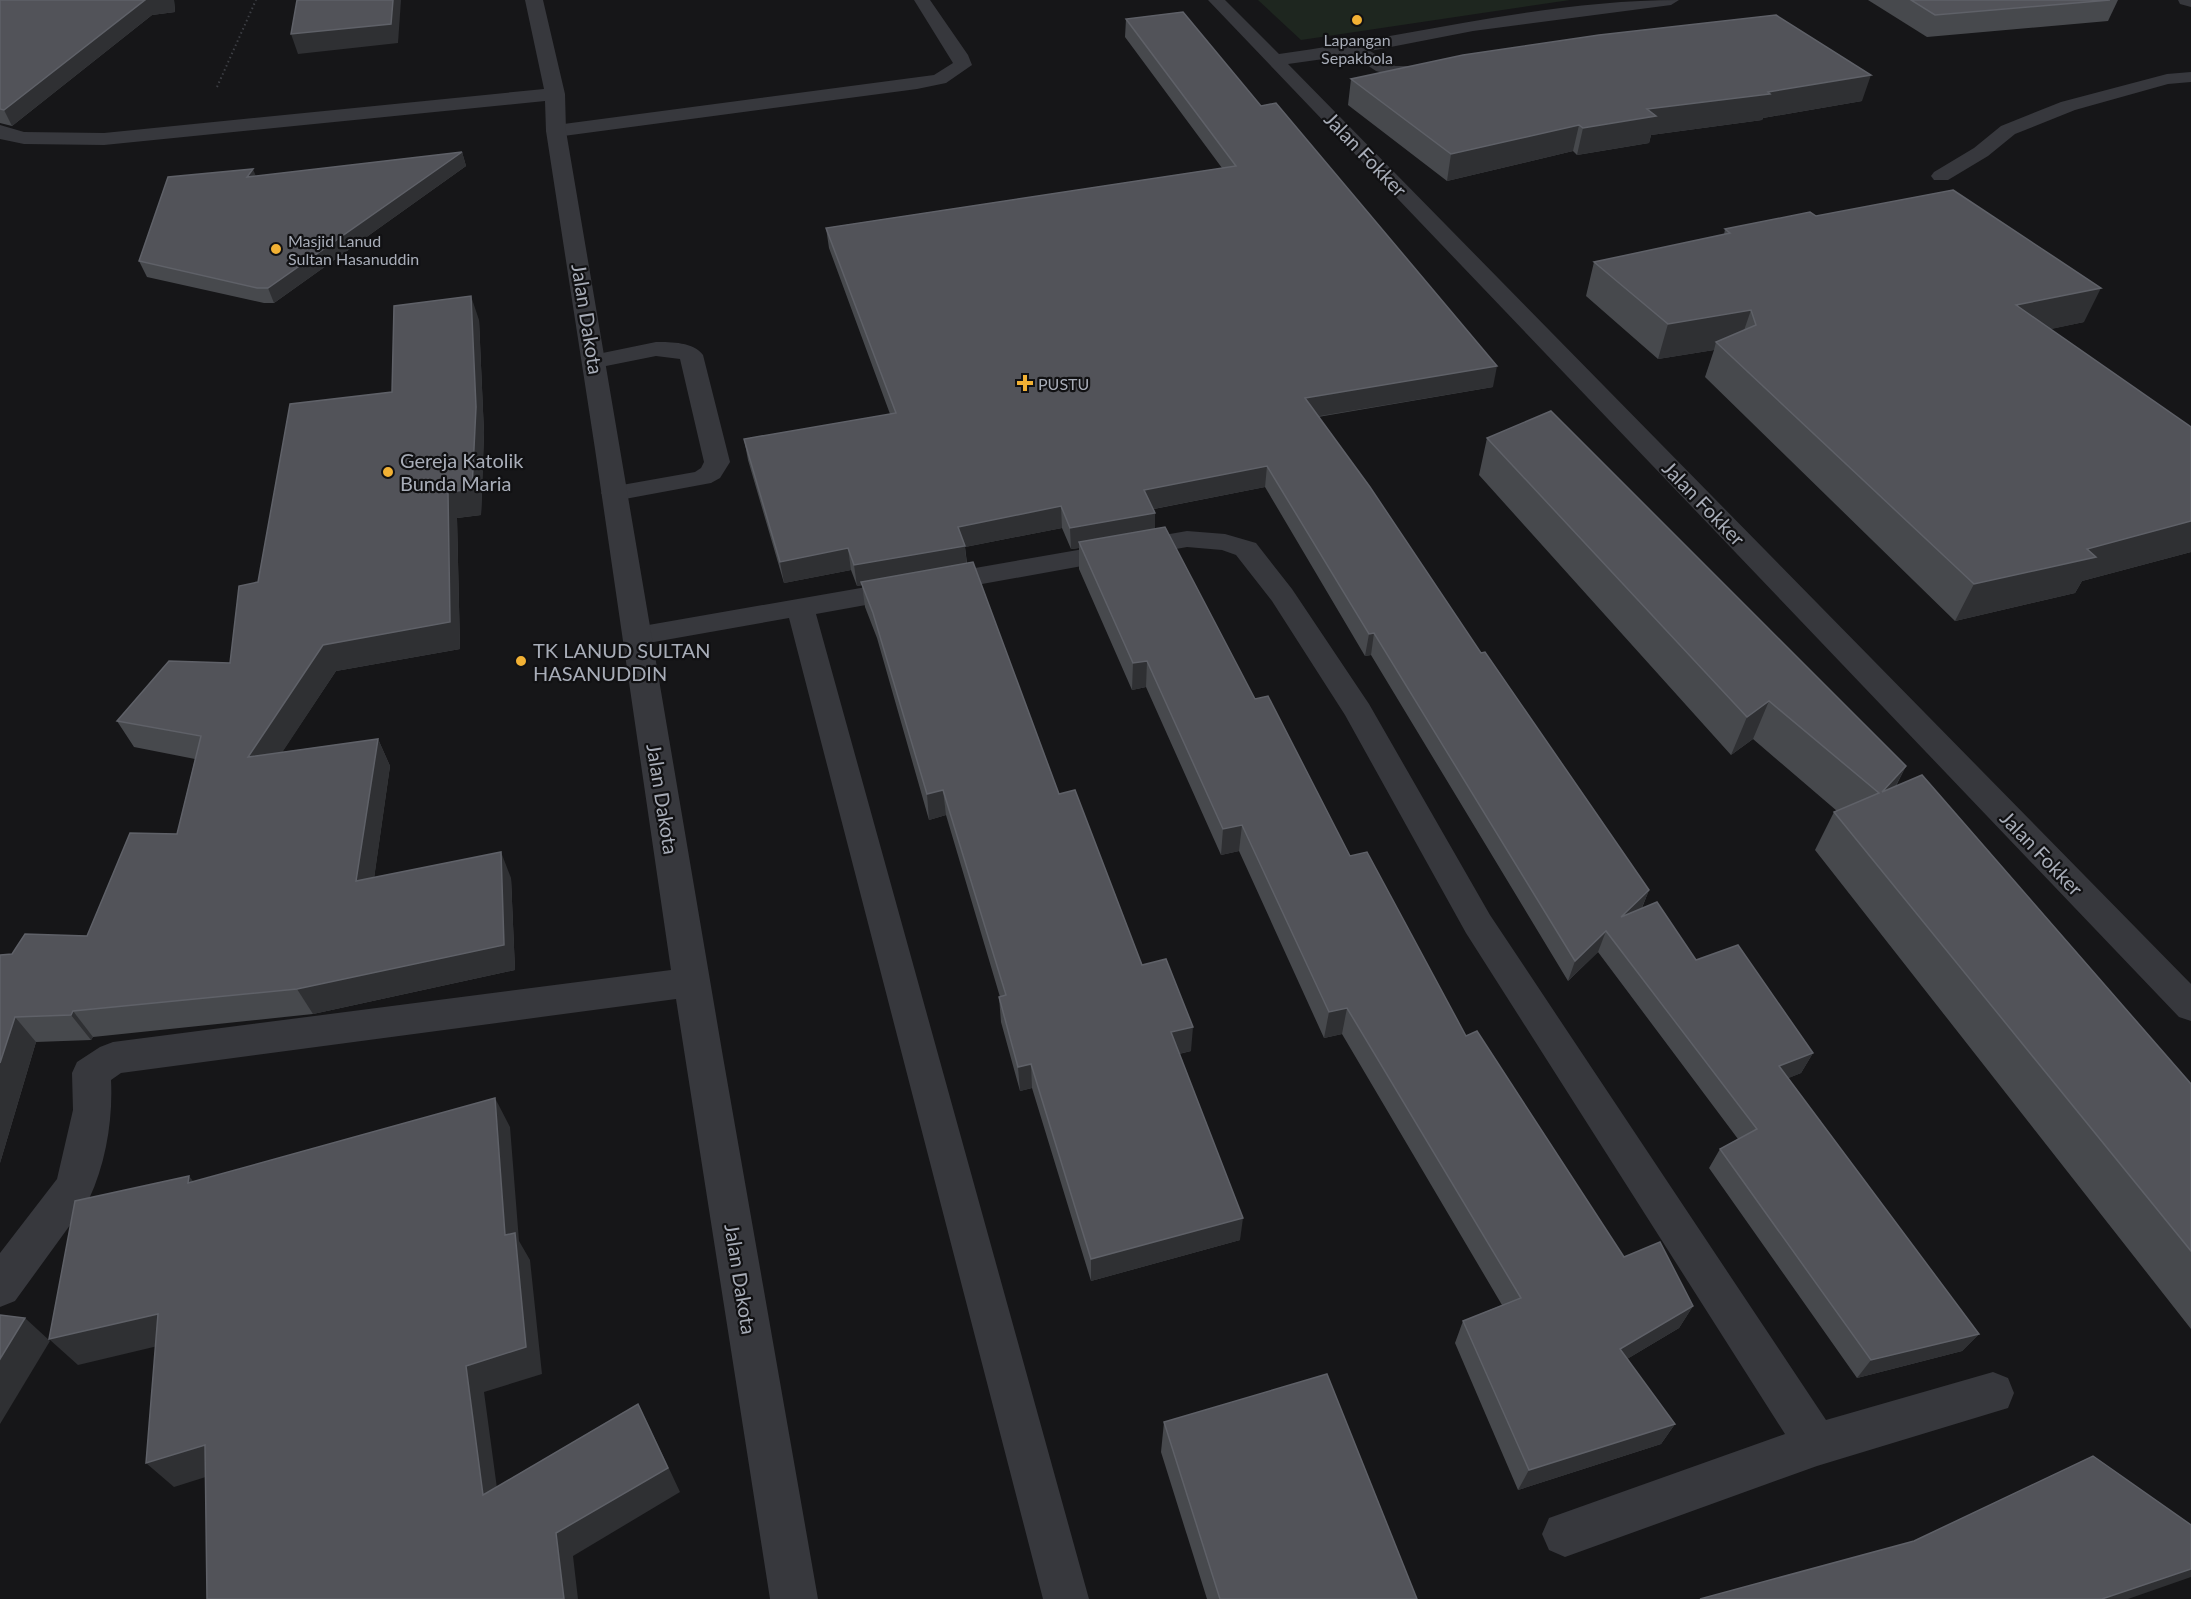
<svg xmlns="http://www.w3.org/2000/svg" width="2191" height="1599" font-family="Lato,sans-serif">
  <rect width="100%" height="100%" fill="#161618"/>
  <path fill="#1e261f" d="M1258 0H1570L1301 40Z"/>
  <g fill="none" stroke-linecap="round" stroke-linejoin="round">
    <path stroke="#3d3f44" stroke-width="2" stroke-dasharray="1.5 3" stroke-linecap="butt" d="M217 87 256 0"/>
    <g fill="#37383d" fill-rule="evenodd">
      <path d="M914 0H930L968 55 972 65 946 83 917 89 556 137 549 135 546 131 549 127 556 125 934 75 953 63Z"/>
      <path d="M1208 0H1225L1279 54C1412 36 1545 0 1679 0L1671 5 1473 31 1370 51 1395 66H1437L1440 70 1437 74 1407 78 1390 75 1376 71 1352 55 1288 64 2191 984V1021L2179 1017Z"/>
      <path d="M2178 0H2191V7L2180 4Z"/>
      <path d="M2191 72V82L2168 84 2075 110 2015 134 1988 156 1948 180H1934L1931 176 1934 172 1974 148 2001 126 2061 102 2167 74Z"/>
      <path d="M656 342C671 342 694 342 703 355L730 462 720 478 711 483 614 501 605 498 601 493 605 488 695 472 701 468 704 462 680 359 656 356 596 368 588 366 584 361 588 356Z"/>
      <path d="M1187 531 1225 534 1256 543 1292 589 1369 704 1490 915 1826 1420 1993 1372 2008 1378 2014 1393 2008 1408 1817 1466 1565 1557 1549 1550 1542 1534 1549 1518 1785 1434 1466 933 1345 715 1272 601 1236 555 1222 550 1187 547 816 614 1089 1599H1043L789 618 637 645 627 643 623 636 627 629 637 627Z"/>
    </g>
    <path fill="#37383d" fill-rule="evenodd" d="M525 0H543L565 94 566 131 723 1057 818 1599H770L676 999 121 1073 111 1080C113 1119 106 1163 89 1199L15 1301 0 1307V1253L57 1179 73 1110 72 1073 77 1062 100 1047 113 1042 671 970 595 449 546 131 545 101 104 145 24 144 0 139V125L24 132 104 133 544 89Z"/>
  </g>
  <g fill="#47494d">
    <path d="M0 0H174L175 12 152 15 12 126 0 123Z"/>
    <path d="M1868 0H2118L2108 21 1927 37Z"/>
    <path d="M1126 19 1493 387 1318 417 1481 653 1649 890 1642 908 1696 960 1813 1053 1801 1073 1788 1078 1979 1334 1962 1351 1857 1378 1709 1168 1720 1149 1738 1139 1598 952 1568 981 1371 655 1365 656 1265 487 1154 509 1155 513V529L1255 699 1350 856 1466 1036 1624 1257 1693 1306 1679 1328 1627 1359 1675 1424 1661 1444 1518 1490 1455 1343 1463 1321 1502 1305 1342 1034 1324 1038 1239 851 1221 855 1146 687 1132 690 1079 569V548L1071 549 1062 528 965 547 967 563 1059 794 1142 965 1191 1051 1179 1054 1240 1240 1091 1281 1032 1088 1020 1091 1001 1022 999 997H1000L946 815 929 820 877 638 865 607 862 585 857 586 851 570 784 583 748 460 744 439 890 414 829 248 826 228 1222 168 1125 37Z"/>
    <path d="M1351 79 1862 101 1763 118 1762 120 1651 135 1649 143 1577 155 1573 151 1447 181 1348 105Z"/>
    <path d="M462 152 466 166 274 303H264L147 277 139 261 256 176Z"/>
    <path d="M1816 216 2084 322 2050 329 2191 427V552L2082 581 2075 593 1955 621 1705 377 1714 350 1658 359 1586 296 1594 262 1724 235 1725 229Z"/>
    <path d="M479 320 484 433 481 515 457 518 460 649 336 671 282 752 378 739 390 766 374 878H511L515 970 313 1014 93 1037 91 1040 36 1042 0 1163 12 954 87 936 177 834 195 759 134 747 117 721 230 663 258 582 392 392Z"/>
    <path d="M1487 438 1906 766 1896 786 2191 1084V1329L1815 850 1834 812 1837 811 1753 739 1731 755 1479 475Z"/>
    <path d="M1164 1422 1417 1599H1207L1161 1452Z"/>
  </g>
  <g fill="#2f3033">
    <path d="M145 0H174L175 12 152 15 12 126 4 110Z"/>
    <path d="M393 0H401L398 43 298 54 291 34Z"/>
    <path d="M1871 75 1862 101 1763 118 1762 120 1651 135 1649 143 1577 155 1583 128 1647 109 1768 92Z"/>
    <path d="M1579 125 1573 151 1447 181 1451 154Z"/>
    <path d="M462 152 466 166 274 303 268 288Z"/>
    <path d="M253 169 259 184 247 177Z"/>
    <path d="M2101 288 2084 322 2000 340 2016 305Z"/>
    <path d="M471 296 479 320 484 433 481 515 457 518 460 649 336 671 262 783 248 757 323 645 448 492Z"/>
    <path d="M1751 310 1739 345 1716 342 1714 350 1658 359 1668 324Z"/>
    <path d="M1497 366 1493 387 1302 419 1305 398Z"/>
    <path d="M1267 466 1265 487 1143 511 1144 490Z"/>
    <path d="M1061 506 1062 528 965 547 967 567 861 582 862 585 857 586 854 565 958 527Z"/>
    <path d="M1155 513V534L1079 542V548L1071 549 1070 528Z"/>
    <path d="M2191 521V552L2082 581 2075 593 1955 621 1974 584 2087 549Z"/>
    <path d="M848 548 851 570 784 583 780 562Z"/>
    <path d="M1374 633 1371 655 1365 656 1369 634Z"/>
    <path d="M1147 661 1146 687 1132 690 1133 663Z"/>
    <path d="M1769 701 1753 739 1731 755 1747 717Z"/>
    <path d="M378 739 390 766 370 907 356 881Z"/>
    <path d="M1906 766 1886 804 1882 792Z"/>
    <path d="M943 790 946 815 929 820 927 794Z"/>
    <path d="M1242 825 1239 851 1221 855 1223 829Z"/>
    <path d="M501 852 511 878 515 970 313 1014 297 989Z"/>
    <path d="M1649 890 1640 912 1621 917Z"/>
    <path d="M1606 931 1598 952 1568 981 1575 961Z"/>
    <path d="M1347 1008 1342 1034 1324 1038 1329 1012Z"/>
    <path d="M73 1011 93 1037 91 1040 71 1015Z"/>
    <path d="M15 1017 36 1042 0 1163V1063Z"/>
    <path d="M1193 1027 1191 1051 1169 1056 1171 1032Z"/>
    <path d="M1813 1053 1801 1073 1767 1087 1779 1066Z"/>
    <path d="M1031 1064 1032 1088 1020 1091 1018 1067Z"/>
    <path d="M495 1098 510 1127 519 1241 530 1260 542 1374 484 1392 501 1518 483 1495 466 1366 505 1235Z"/>
    <path d="M189 1176 212 1205 188 1183Z"/>
    <path d="M1243 1218 1240 1240 1091 1281V1259Z"/>
    <path d="M1693 1306 1679 1328 1607 1371 1620 1349Z"/>
    <path d="M158 1314 183 1340 78 1365 49 1339Z"/>
    <path d="M25 1318 50 1341 0 1424V1359Z"/>
    <path d="M1979 1334 1962 1351 1857 1378 1871 1360Z"/>
    <path d="M638 1404 651 1430 680 1492 573 1556 578 1599H564L556 1533Z"/>
    <path d="M1675 1424 1661 1444 1518 1490 1529 1470Z"/>
    <path d="M205 1445 231 1469 174 1487 146 1463Z"/>
    <path d="M2191 1569V1577L2128 1599H2102Z"/>
  </g>
  <g fill="#525359" stroke="#5f6168" stroke-width="1.5">
    <path d="M0 0H145L4 110 0 109Z"/>
    <path d="M297 0H393L391 24 291 34Z"/>
    <path d="M1911 0H2110L1935 15Z"/>
    <path d="M1183 12 1261 106 1276 103 1497 366 1305 398 1370 487 1481 653 1485 652 1649 890 1621 917 1657 902 1696 960 1738 945 1813 1053 1779 1066 1979 1334 1871 1360 1720 1149 1757 1129 1606 931 1575 961 1374 633 1369 634 1267 466 1144 490 1155 513 1070 528 1061 506 958 527 965 546 854 565 848 548 780 562 744 439 896 413 826 228 1236 166 1126 19Z"/>
    <path d="M1776 15 1871 75 1768 92 1770 94 1647 109 1656 116 1583 128 1579 125 1451 154 1351 79 1463 55 1599 35Z"/>
    <path d="M462 152 268 288H257L139 261 168 177 253 169 247 177Z"/>
    <path d="M1953 190 2101 288 2016 305 2191 427V521L2087 549 2096 557 1974 584 1716 342 1756 325 1751 310 1668 324 1594 262 1730 233 1725 229 1810 212 1816 216Z"/>
    <path d="M471 296 476 407 472 489 448 492 450 622 323 645 248 757 378 739 356 881 501 852 504 945 297 989 73 1011 71 1015 15 1017 0 1063V955L12 954 25 934 87 936 130 833 177 834 201 736 117 721 169 661 230 663 239 586 258 582 290 404 392 392 394 306Z"/>
    <path d="M1551 411 1906 766 1882 792 1922 775 2191 1084V1251L1834 812 1879 793 1769 701 1747 717 1487 438Z"/>
    <path d="M1165 527 1255 699 1268 696 1350 856 1367 852 1466 1036 1477 1031 1624 1257 1660 1242 1693 1306 1620 1349 1675 1424 1529 1470 1463 1321 1521 1298 1347 1008 1329 1012 1242 825 1223 829 1147 661 1133 663 1079 542Z"/>
    <path d="M973 562 1059 794 1075 790 1142 965 1166 959 1193 1027 1171 1032 1243 1218 1091 1259 1031 1064 1018 1067 999 997 1006 995 943 790 927 794 873 613 861 582Z"/>
    <path d="M495 1098 505 1235 515 1233 526 1347 466 1366 483 1495 638 1404 668 1468 556 1533 564 1599H207L205 1445 146 1463 158 1314 49 1339 75 1201 189 1176 188 1183Z"/>
    <path d="M0 1315 25 1318 0 1359Z"/>
    <path d="M1327 1374 1417 1599H1220L1164 1422Z"/>
    <path d="M2093 1456 2191 1525V1569L2102 1599H1700L1914 1541Z"/>
  </g>
  <g fill="#f2b134" stroke="#111113" stroke-width="2">
    <circle cx="1357" cy="20" r="6"/>
    <circle cx="276" cy="249" r="6"/>
    <path d="M1022 374h6v6h6v6h-6v6h-6v-6h-6v-6h6z"/>
    <circle cx="388" cy="472" r="6"/>
    <circle cx="521" cy="661" r="6"/>
  </g>
  <g text-anchor="middle" dominant-baseline="central" stroke-width="4.5" stroke-linejoin="round" paint-order="stroke">
    <g font-size="16" fill="#a8adb8" stroke="#111113" text-anchor="start">
      <text x="1357" y="39" text-anchor="middle">Lapangan<tspan x="1357" dy="18">Sepakbola</tspan></text>
      <text x="288" y="240">Masjid Lanud<tspan x="288" dy="18">Sultan Hasanuddin</tspan></text>
      <text x="1038" y="383">PUSTU</text>
    </g>
    <g font-size="20" fill="#a8adb8" stroke="#111113">
      <text transform="translate(1366 154) rotate(46)">Jalan Fokker</text>
      <text transform="translate(588 319) rotate(81)">Jalan Dakota</text>
      <text transform="translate(1704 503) rotate(46)">Jalan Fokker</text>
      <text transform="translate(663 799) rotate(81)">Jalan Dakota</text>
      <text transform="translate(2042 853) rotate(46)">Jalan Fokker</text>
      <text transform="translate(741 1279) rotate(81)">Jalan Dakota</text>
    </g>
    <g font-size="20" fill="#a8adb8" stroke="#111113" text-anchor="start">
      <text x="400" y="460">Gereja Katolik<tspan x="400" dy="23">Bunda Maria</tspan></text>
      <text x="533" y="650">TK LANUD SULTAN<tspan x="533" dy="23">HASANUDDIN</tspan></text>
    </g>
  </g>
</svg>
